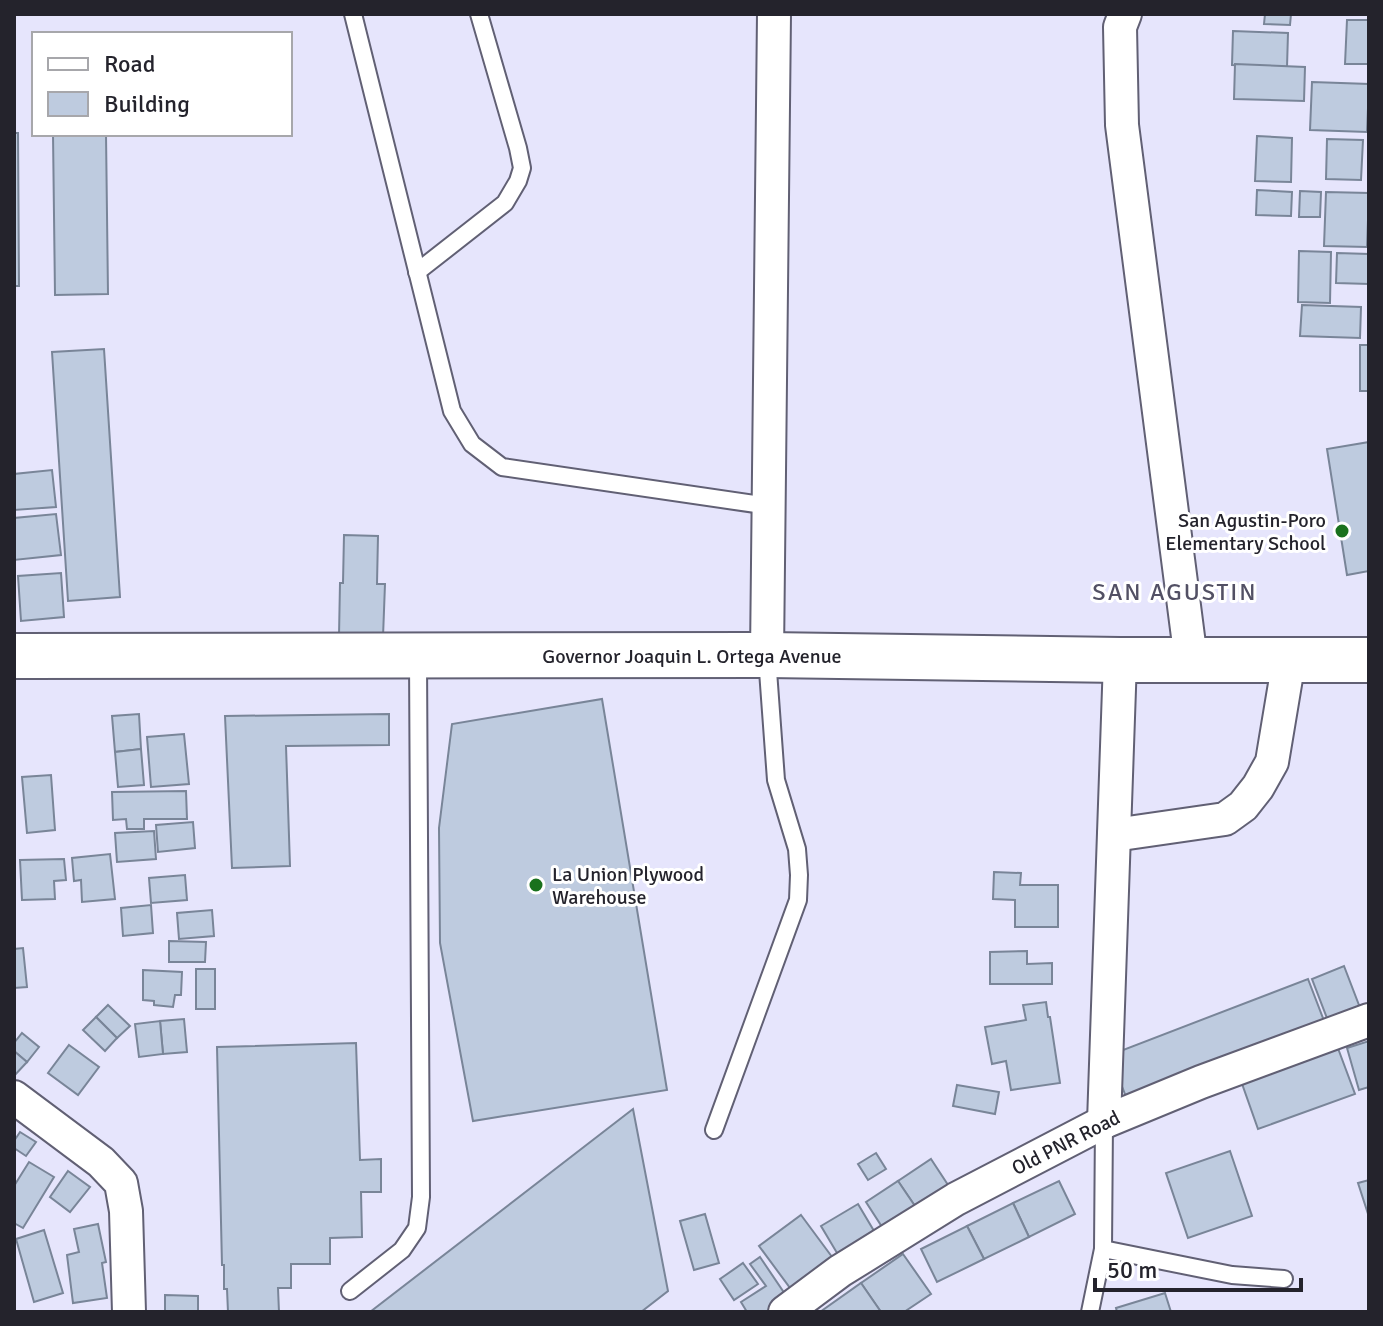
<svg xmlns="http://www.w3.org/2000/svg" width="1383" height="1326" font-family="Signika,sans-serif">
  <rect width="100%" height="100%" fill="#e6e5fc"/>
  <g fill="#becbdf" stroke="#798598" stroke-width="2">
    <path d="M1265 14H1291L1290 25 1264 24Z"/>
    <path d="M1347 20H1369V64H1345Z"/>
    <path d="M1233 31 1288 33 1287 67 1232 65Z"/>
    <path d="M1235 64 1305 67 1304 101 1234 99Z"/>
    <path d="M1312 82 1369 84 1367 132 1310 130Z"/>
    <path d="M14 133H18L19 286H14Z"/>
    <path d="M53 134H106L108 294 55 295Z"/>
    <path d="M1257 136 1292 138 1291 182 1255 181Z"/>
    <path d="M1327 139 1363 140 1361 180 1326 179Z"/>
    <path d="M1257 190 1292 192 1291 216 1256 215Z"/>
    <path d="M1300 191 1321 192 1320 217H1299Z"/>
    <path d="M1326 192 1369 193 1367 247 1324 246Z"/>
    <path d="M1299 251 1331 252 1330 303 1298 302Z"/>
    <path d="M1337 253 1369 254V284L1336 283Z"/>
    <path d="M1302 305 1361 307 1360 338 1300 336Z"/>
    <rect x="1360" y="345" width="9" height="46"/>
    <path d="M104 349 120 597 68 601 52 352Z"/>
    <path d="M1369 442V571L1347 575 1327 449Z"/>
    <path d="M52 470 56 507 14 510V474Z"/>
    <path d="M56 514 61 555 14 560V518Z"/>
    <path d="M344 535 378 536 377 584H385L383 637 339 636 340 583H343Z"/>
    <path d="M61 573 64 617 21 621 18 576Z"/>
    <path d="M602 699 667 1090 473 1121 440 943 439 828 452 724Z"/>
    <path d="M139 714 141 749 115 752 112 716Z"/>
    <path d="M389 714V745L286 746 290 866 232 868 225 716Z"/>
    <path d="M184 734 189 784 151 787 147 737Z"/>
    <path d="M141 749 144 785 118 787 115 752Z"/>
    <path d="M51 775 55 830 27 833 22 777Z"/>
    <path d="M186 791 187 819H144V829H127L126 819 113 820 112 792Z"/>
    <path d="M193 822 195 848 158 852 156 825Z"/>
    <path d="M154 831 156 859 117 862 115 833Z"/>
    <path d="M110 854 115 899 82 902 81 880 74 881 72 858Z"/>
    <path d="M64 859 66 880 54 881 55 899 22 900 20 860Z"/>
    <path d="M994 872 1021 873 1020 885H1058V927H1015V900L993 899Z"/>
    <path d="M185 875 187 900 151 903 149 878Z"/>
    <path d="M151 905 153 933 123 936 121 908Z"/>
    <path d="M212 910 214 936 179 939 177 913Z"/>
    <path d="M169 941 206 942 205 962H169Z"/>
    <path d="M23 948 27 987 14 988V949Z"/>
    <path d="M1027 951V964L1052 963V984H990V952Z"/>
    <path d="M1344 966 1362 1013 1330 1026 1312 979Z"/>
    <rect x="196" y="969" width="19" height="40"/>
    <path d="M143 970 182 972 181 995H175L173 1007 154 1005V1001L143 1000Z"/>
    <path d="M1308 979 1326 1026 1128 1102 1110 1055Z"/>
    <path d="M1046 1002 1048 1017H1050L1060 1083 1011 1090 1006 1061 992 1064 985 1027 1026 1020 1023 1005Z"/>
    <path d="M108 1005 130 1026 117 1038 96 1017Z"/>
    <path d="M96 1017 117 1038 105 1051 83 1030Z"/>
    <path d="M184 1019 187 1052 163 1054 160 1021Z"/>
    <path d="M160 1021 163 1054 139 1057 135 1024Z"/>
    <path d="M22 1033 39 1047 27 1062 14 1051V1043Z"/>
    <path d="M1369 1041V1087L1359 1090 1347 1048Z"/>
    <path d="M356 1043 360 1160 381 1159V1192H361L362 1237 330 1238V1264H291V1288H278L279 1312H228L227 1289H224V1265H222L217 1047Z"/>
    <path d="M1336 1043 1355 1094 1258 1129 1240 1078Z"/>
    <path d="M69 1045 99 1067 78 1095 48 1073Z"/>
    <path d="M14 1051 27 1062 14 1076Z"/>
    <path d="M957 1085 999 1092 995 1114 953 1106Z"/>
    <path d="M633 1109 668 1291 641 1312H370Z"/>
    <path d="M20 1132 36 1142 26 1156 14 1148V1141Z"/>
    <path d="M1230 1151 1252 1216 1188 1238 1166 1173Z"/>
    <path d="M876 1153 886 1169 868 1180 858 1164Z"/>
    <path d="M931 1159 952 1191 919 1212 898 1181Z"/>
    <path d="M29 1162 54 1177 23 1228 14 1223V1186Z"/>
    <path d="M68 1171 90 1187 70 1212 50 1197Z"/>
    <path d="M1369 1180V1217L1358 1183Z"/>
    <path d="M898 1181 919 1212 886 1233 866 1202Z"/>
    <path d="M1059 1181 1075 1214 1029 1237 1013 1203Z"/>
    <path d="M1013 1203 1029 1237 984 1259 967 1226Z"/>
    <path d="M858 1204 877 1236 840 1258 821 1226Z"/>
    <path d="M705 1214 719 1263 694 1270 680 1221Z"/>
    <path d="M801 1215 838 1265 796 1296 759 1246Z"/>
    <path d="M98 1224 106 1262 102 1263 107 1298 73 1303 67 1255 79 1252 74 1229Z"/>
    <path d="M967 1226 984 1259 937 1282 921 1249Z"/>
    <path d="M44 1230 63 1293 34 1302 16 1239Z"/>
    <path d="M903 1254 931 1294 904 1312H881L861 1283Z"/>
    <path d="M760 1257 789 1300 771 1312H747L741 1302 766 1286 750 1264Z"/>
    <path d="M743 1263 758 1284 734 1300 720 1279Z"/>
    <path d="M861 1283 881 1312H820Z"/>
    <path d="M1165 1293 1171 1312H1117L1116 1308Z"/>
    <path d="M165 1295 198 1296V1312H165Z"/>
  </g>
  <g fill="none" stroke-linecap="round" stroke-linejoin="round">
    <defs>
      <g id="lane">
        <path d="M353 14 452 411 472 444 502 467 769 506"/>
        <path d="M417 272 505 203 518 181 522 168 518 148 479 14"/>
        <path d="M714 1130 798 900 799 875 797 849 776 780 767 657"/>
        <path d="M1103 1249 1232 1275 1284 1279"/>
        <path d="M350 1291 402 1250 417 1228 421 1197 418 659"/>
        <path d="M1090 1312 1103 1249 1104 1122"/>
      </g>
      <g id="street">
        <path d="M1125 14 1120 27 1122 125 1191 660"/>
        <path d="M767 655 774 14"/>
        <path d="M1114 835 1225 819 1243 806 1258 787 1272 762 1289 660"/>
        <path d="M14 1097 101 1162 121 1183 126 1211 129 1312"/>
        <path d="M1104 1122 1120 660"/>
        <path d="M785 1312 840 1271 956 1199 1104 1122 1201 1082 1369 1020"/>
      </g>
      <path id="secondary" d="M14 656 767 655 1120 660H1369"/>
    </defs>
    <use href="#lane" stroke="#616074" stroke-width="20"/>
    <use href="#street" stroke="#616074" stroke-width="36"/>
    <use href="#secondary" stroke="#616074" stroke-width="48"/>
    <use href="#lane" stroke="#fff" stroke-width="16"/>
    <use href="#street" stroke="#fff" stroke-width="32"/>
    <use href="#secondary" stroke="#fff" stroke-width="44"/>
  </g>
  <g fill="#19711d" stroke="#fff" stroke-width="3">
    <circle cx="1342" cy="531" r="8"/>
    <circle cx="536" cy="885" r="8"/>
  </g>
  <g text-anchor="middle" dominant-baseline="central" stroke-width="6" stroke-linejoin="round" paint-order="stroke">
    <g font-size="20" fill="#24232c" stroke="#fff" text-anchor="end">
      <text x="1326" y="520">San Agustin-Poro<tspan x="1326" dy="23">Elementary School</tspan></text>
      <text x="552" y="874" text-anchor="start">La Union Plywood<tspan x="552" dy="23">Warehouse</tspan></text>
    </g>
    <g font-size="20" fill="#24232c" stroke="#fff">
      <text x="692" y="656">Governor Joaquin L. Ortega Avenue</text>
      <text transform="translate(1066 1143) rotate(-27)">Old PNR Road</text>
    </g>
    <g font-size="24" letter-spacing="2" fill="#525064" stroke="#fff">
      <text x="1175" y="592">SAN AGUSTIN</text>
    </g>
  </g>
  <rect width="1383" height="1326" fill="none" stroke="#24232c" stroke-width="32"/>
  <rect x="32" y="32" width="260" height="104" fill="#ffffff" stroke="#a7a7ab" stroke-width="2"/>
  <rect x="48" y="58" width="40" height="12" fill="#ffffff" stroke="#a7a7ab" stroke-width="2"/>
  <text x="104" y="72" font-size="24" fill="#24232c">Road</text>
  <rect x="48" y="92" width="40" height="24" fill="#becbdf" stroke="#a7a7ab" stroke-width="2"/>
  <text x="104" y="112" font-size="24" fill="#24232c">Building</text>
  <path d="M1095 1278v12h206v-12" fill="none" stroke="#24232c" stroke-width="4"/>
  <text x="1107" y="1278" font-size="24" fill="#24232c" stroke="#ffffff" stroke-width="6" paint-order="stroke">50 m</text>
</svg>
